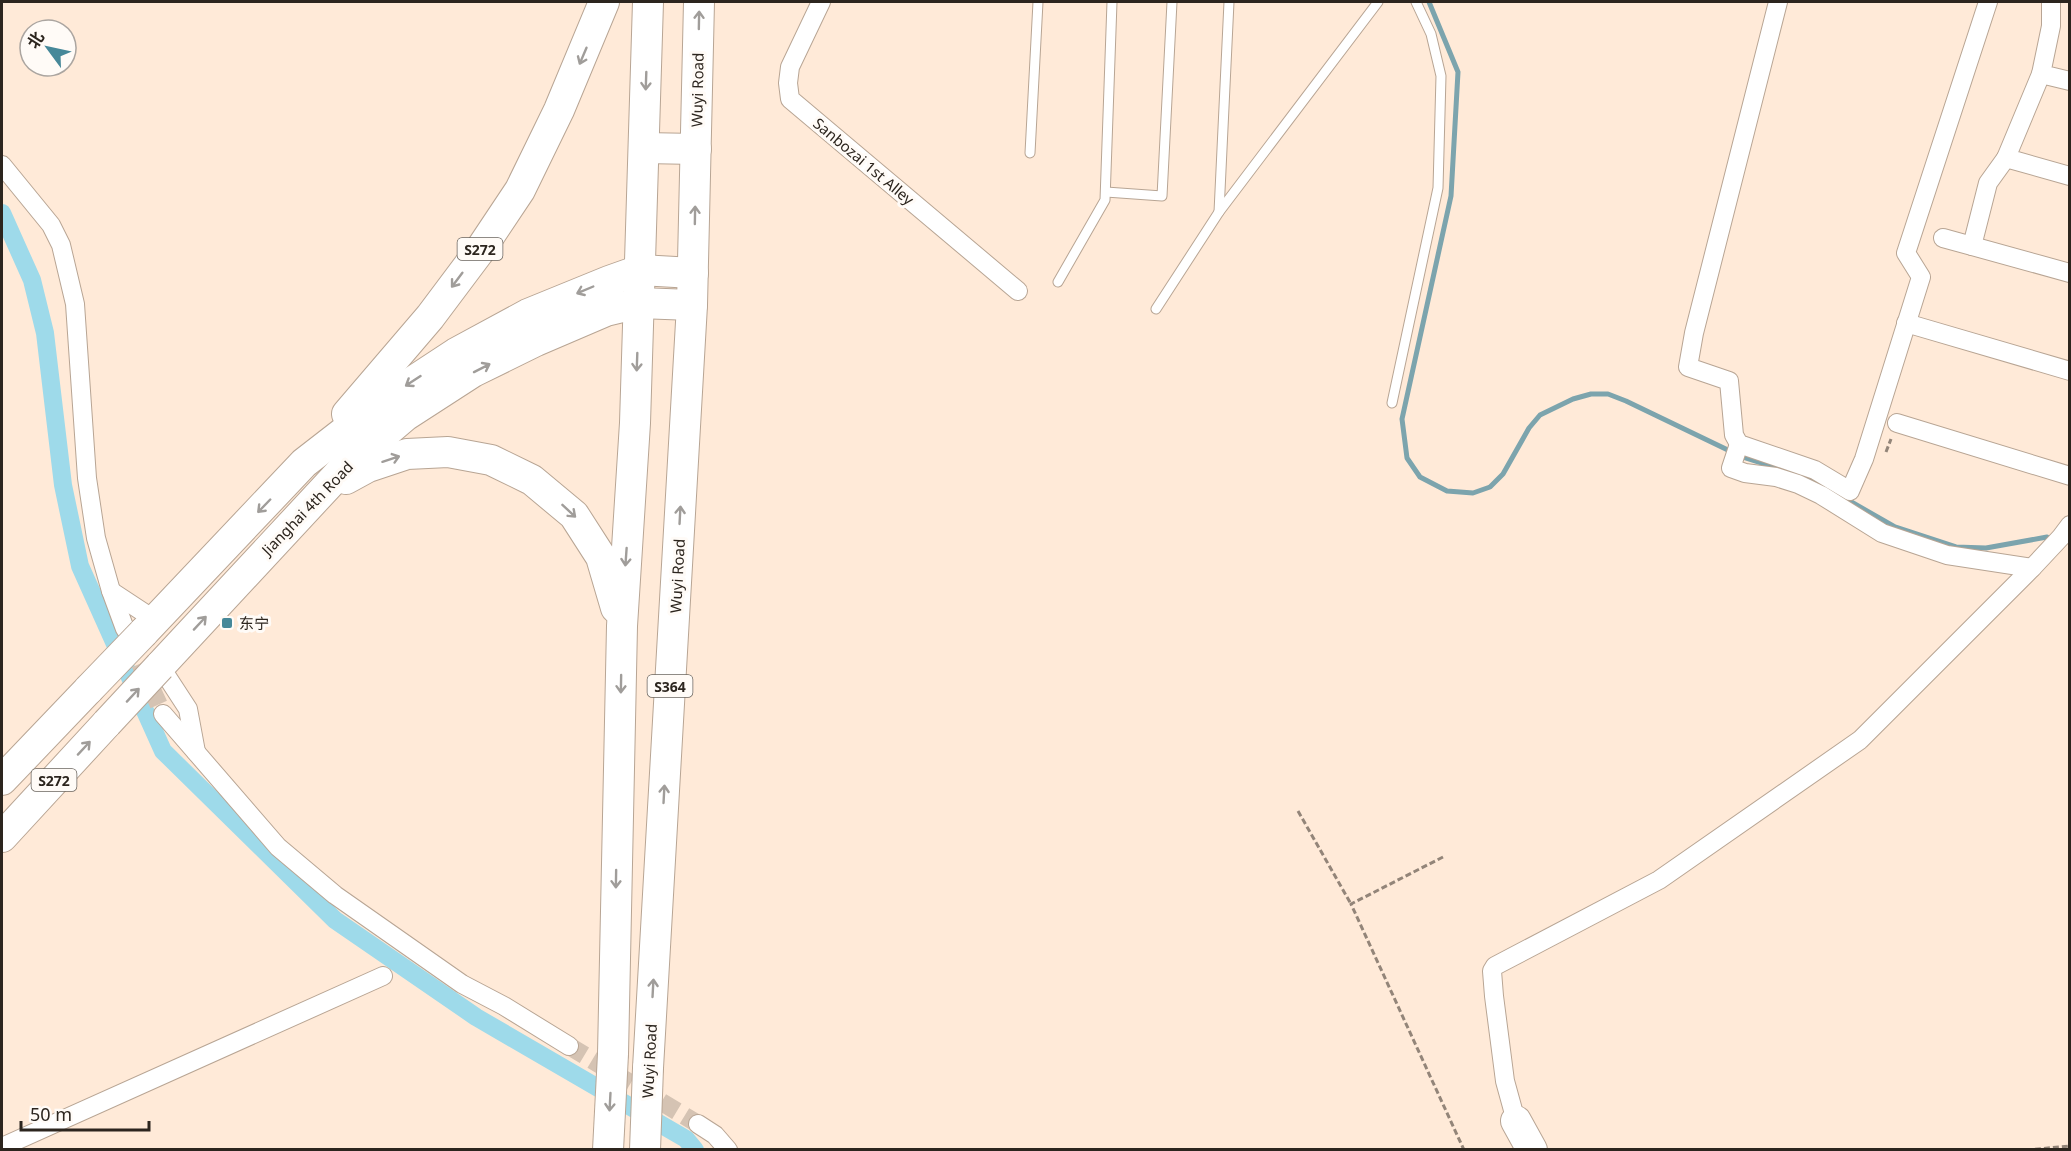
<svg xmlns="http://www.w3.org/2000/svg" width="2071" height="1151" font-family="'Noto Sans','Noto Sans SC',sans-serif">
  <rect width="100%" height="100%" fill="#ffead8"/>
  <g fill="none" stroke-linecap="round" stroke-linejoin="round">
    <g stroke="#7ca4ad" stroke-width="5">
      <path d="M1429 2 1458 72 1451 196 1402 419 1407 458 1420 477 1447 491 1473 493 1490 487 1503 474 1529 428 1540 415 1573 399 1591 394H1608L1626 401 1732 452"/>
      <path d="M1740 456 1805 477 1818 484"/>
      <path d="M1827 488 1895 527 1956 547 1986 548 2047 537"/>
    </g>
    <path stroke="#9edaea" stroke-width="18" d="M2 213 32 280 45 333 63 485 80 566 163 751 335 920 476 1017 686 1139 695 1150"/>
    <g stroke="#d5c3b3" stroke-width="18" stroke-dasharray="18 9" stroke-linecap="butt">
      <path d="M129 639 163 714"/>
      <path d="M569 1046 698 1124"/>
    </g>
    <defs>
      <g id="lane">
        <path d="M1030 153 1038 2"/>
        <path d="M1106 192 1162 196 1172 2"/>
        <path d="M1219 212 1229 2"/>
        <path d="M1058 282 1105 200 1112 2"/>
        <path d="M1156 309 1219 212 1378 2"/>
        <path d="M1392 403 1438 188 1441 76 1431 34 1416 2"/>
      </g>
      <g id="street">
        <path d="M821 2 790 67 788 83 790 99 1018 291"/>
        <path d="M1778 2 1694 333 1688 367 1729 381 1734 435 1739 444 1815 470 1850 491 1864 459 1921 277 1906 253 1988 2"/>
        <path d="M2051 2V26L2041 74 2070 81"/>
        <path d="M2041 74 2006 158 2070 176"/>
        <path d="M2 165 51 225 61 245 75 304 87 478 96 538 111 591 125 629"/>
        <path d="M1943 238 2070 273"/>
        <path d="M1972 246 1988 183 2006 158"/>
        <path d="M1906 323 2070 371"/>
        <path d="M1897 423 2070 476"/>
        <path d="M1739 444 1731 468 1745 473 1776 477 1798 484 1821 495 1882 533 1947 555 2032 568"/>
        <path d="M111 591 155 620"/>
        <path d="M160 666 188 709 196 752"/>
        <path d="M163 714 278 847 335 895 462 984 504 1006 569 1046"/>
        <path d="M1516 1121 1505 1081 1494 996 1492 971 1495 966 1659 880 1860 740 2032 568 2061 537 2070 525"/>
        <path d="M698 1124 715 1135 728 1150"/>
        <path d="M2 1147 383 976"/>
      </g>
      <g id="primary">
        <path d="M644 148 696 149"/>
        <path d="M347 414 430 317 478 253 520 190 559 110 604 2"/>
        <path d="M346 479 368 467 407 454 448 452 491 460 532 480 574 515 601 557 616 608"/>
        <path d="M143 633 304 463 389 397 456 353 528 314 609 281 640 270 693 273"/>
        <path d="M160 666 345 467 405 416 473 372 536 341 606 311 639 303 692 305"/>
        <path d="M2 780 89 689"/>
        <path d="M2 837 107 723"/>
        <path d="M613 1054 622 626 635 423 648 2"/>
        <path d="M648 1068 692 305 699 2"/>
        <path d="M1516 1121 1532 1150"/>
      </g>
    </defs>
    <use href="#lane" stroke="#b8a594" stroke-width="11"/>
    <use href="#street" stroke="#b8a594" stroke-width="20"/>
    <use href="#primary" stroke="#b8a594" stroke-width="32"/>
    <g stroke="#938579" stroke-width="3" stroke-dasharray="6 3" stroke-linecap="butt">
      <path d="M1886 452 1891 439"/>
      <path d="M1298 811 1351 904"/>
      <path d="M1443 857 1351 904 1464 1150"/>
      <path d="M2026 1150 2070 1146"/>
    </g>
    <use href="#lane" stroke="#fff" stroke-width="9"/>
    <use href="#street" stroke="#fff" stroke-width="18"/>
    <use href="#primary" stroke="#fff" stroke-width="30"/>
    <defs>
      <g id="primary-bridge">
        <path d="M89 689 143 633"/>
        <path d="M107 723 160 666"/>
        <path d="M608 1150 613 1054"/>
        <path d="M645 1150 648 1068"/>
      </g>
    </defs>
    <use href="#primary-bridge" stroke="#b8a594" stroke-width="32" stroke-linecap="butt"/>
    <use href="#primary-bridge" stroke="#fff" stroke-width="30"/>
  </g>
  <defs><path id="oneway-shaft" d="M-6 0H5M1.5-3L5.5 0L1.5 3" fill="none" stroke-width="1.6" stroke-linecap="round" stroke-linejoin="round" transform="scale(1.5)"/></defs>
  <g stroke="#a09d9a">
    <use href="#oneway-shaft" transform="translate(699 20) rotate(-89)"/>
    <use href="#oneway-shaft" transform="translate(583 56) rotate(113)"/>
    <use href="#oneway-shaft" transform="translate(646 81) rotate(92)"/>
    <use href="#oneway-shaft" transform="translate(695 215) rotate(-89)"/>
    <use href="#oneway-shaft" transform="translate(457 280) rotate(127)"/>
    <use href="#oneway-shaft" transform="translate(585 290) rotate(157)"/>
    <use href="#oneway-shaft" transform="translate(637 362) rotate(92)"/>
    <use href="#oneway-shaft" transform="translate(482 368) rotate(-27)"/>
    <use href="#oneway-shaft" transform="translate(413 381) rotate(147)"/>
    <use href="#oneway-shaft" transform="translate(391 459) rotate(-18)"/>
    <use href="#oneway-shaft" transform="translate(264 506) rotate(134)"/>
    <use href="#oneway-shaft" transform="translate(569 511) rotate(43)"/>
    <use href="#oneway-shaft" transform="translate(680 515) rotate(-87)"/>
    <use href="#oneway-shaft" transform="translate(626 557) rotate(94)"/>
    <use href="#oneway-shaft" transform="translate(200 623) rotate(-47)"/>
    <use href="#oneway-shaft" transform="translate(621 684) rotate(91)"/>
    <use href="#oneway-shaft" transform="translate(133 695) rotate(-47)"/>
    <use href="#oneway-shaft" transform="translate(84 748) rotate(-47)"/>
    <use href="#oneway-shaft" transform="translate(664 794) rotate(-87)"/>
    <use href="#oneway-shaft" transform="translate(616 879) rotate(91)"/>
    <use href="#oneway-shaft" transform="translate(653 988) rotate(-87)"/>
    <use href="#oneway-shaft" transform="translate(610 1102) rotate(93)"/>
  </g>
  <rect fill="#468899" stroke="#fffbf7" stroke-width="2" x="221" y="617" width="12" height="12" rx="3"/>
  <g text-anchor="middle" dominant-baseline="central" stroke-width="6" stroke-linejoin="round" paint-order="stroke">
    <g fill="#fffbf7" stroke="#6b655f" stroke-width="1.5">
      <rect x="457.5" y="238" width="45" height="22" rx="4.5"/>
      <rect x="647.5" y="675" width="45" height="22" rx="4.5"/>
      <rect x="31.5" y="769" width="45" height="22" rx="4.5"/>
    </g>
    <g font-size="14" font-weight="bold" fill="#2c251e">
      <text x="480" y="249">S272</text>
      <text x="670" y="686">S364</text>
      <text x="54" y="780">S272</text>
    </g>
    <g font-size="15" fill="#2c251e" stroke="#fffbf7">
      <text transform="translate(697 90) rotate(-89)">Wuyi Road</text>
      <text transform="translate(864 161) rotate(40)">Sanbozai 1st Alley</text>
      <text transform="translate(307 508) rotate(-46)">Jianghai 4th Road</text>
      <text transform="translate(677 576) rotate(-87)">Wuyi Road</text>
      <text transform="translate(649 1061) rotate(-87)">Wuyi Road</text>
    </g>
    <g font-size="15" fill="#2c251e" stroke="#fffbf7" text-anchor="start">
      <text x="239" y="623">东宁</text>
    </g>
  </g>
  <rect width="2071" height="1151" fill="none" stroke="#2c251e" stroke-width="6"/>
  <g transform="translate(48 48) rotate(303)"><circle r="28" fill="#fffbf7" stroke="#aba5a0" stroke-width="1.5"/>
  <path d="M0-4.5L10 22L0 15L-10 22Z" fill="#468899"/>
  <text y="-9" font-size="16" font-weight="bold" text-anchor="middle" fill="#2c251e">北</text>
  </g>
  <path d="M21 1121v9h128v-9" fill="none" stroke="#2c251e" stroke-width="3"/>
  <text x="30" y="1121" font-size="18" fill="#2c251e" stroke="#fffbf7" stroke-width="4.5" paint-order="stroke">50 m</text>
</svg>
